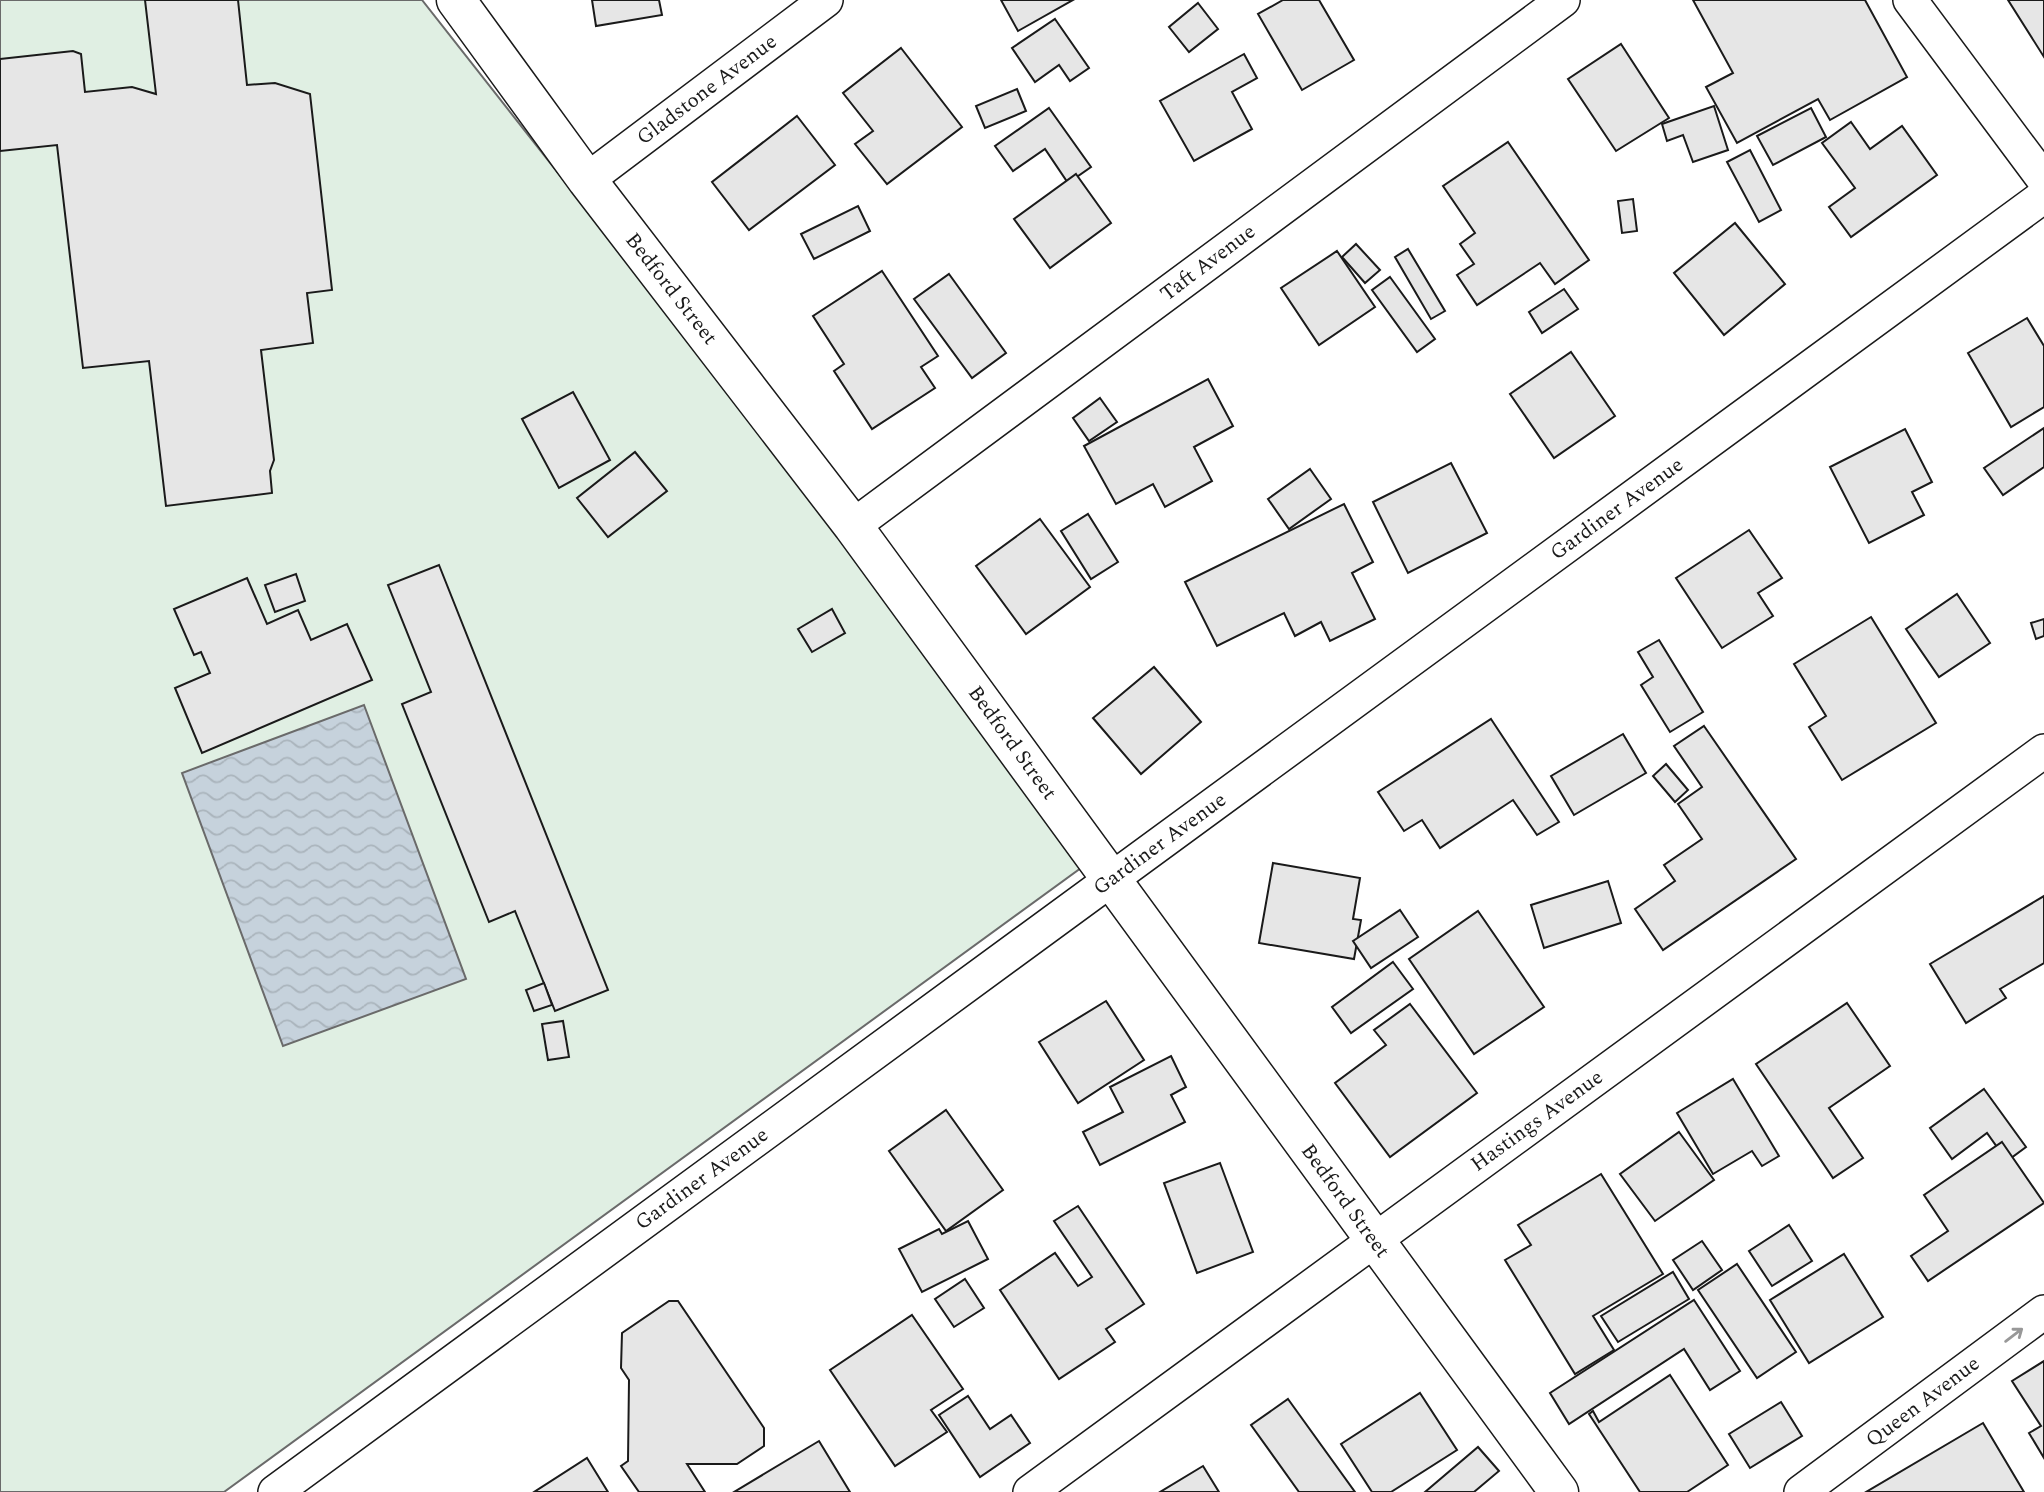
<svg xmlns="http://www.w3.org/2000/svg" width="2044" height="1492" font-family="Spectral,serif">
  <defs>
    <pattern id="water-waves" width="16" height="10" patternUnits="userSpaceOnUse" patternTransform="scale(1.75)"><rect width="16" height="10" fill="#c6d2dc"/><path d="M0 5q4-4 8 0t8 0" fill="none" stroke="#aab4bc"/></pattern>
  </defs>
  <rect width="100%" height="100%" fill="#fff"/>
  <path fill="#e0efe3" stroke="#6a6a6a" stroke-width="2" d="M0 0H422L1096 857 224 1492H0Z"/>
  <path fill="url(#water-waves)" stroke="#6a6a6a" stroke-width="2" d="M364 705 466 979 283 1046 182 773Z"/>
  <g fill="#e6e6e6" stroke="#1a1a1a" stroke-width="2">
    <path d="M145 0H238L247 85 275 83 310 94 332 290 307 293 313 343 261 350 274 460 270 471 272 493 166 506 149 361 83 368 57 145 0 151V59L73 51 81 54 85 92 132 87 156 94Z"/>
    <path d="M592 0H659L662 15 596 26Z"/>
    <path d="M1001 0H1073L1018 31Z"/>
    <path d="M1283 0H1319L1354 60 1302 90 1258 14Z"/>
    <path d="M1693 0H1865L1907 77 1830 120 1818 99 1737 143 1706 87 1733 73Z"/>
    <path d="M2008 0H2044V57Z"/>
    <path d="M1198 3 1218 29 1189 52 1169 27Z"/>
    <path d="M1055 19 1089 68 1070 81 1059 65 1035 82 1012 48Z"/>
    <path d="M1621 44 1669 118 1616 151 1568 79Z"/>
    <path d="M901 48 962 127 887 184 855 144 873 131 843 93Z"/>
    <path d="M1244 54 1257 78 1232 92 1252 129 1194 161 1160 101Z"/>
    <path d="M1017 89 1026 111 985 128 976 106Z"/>
    <path d="M1714 106 1728 150 1693 162 1683 135 1667 141 1662 124Z"/>
    <path d="M1049 108 1091 167 1068 183 1045 149 1013 171 995 146Z"/>
    <path d="M1811 108 1826 137 1773 165 1757 136Z"/>
    <path d="M797 116 835 165 749 230 712 182Z"/>
    <path d="M1851 122 1870 149 1902 126 1937 175 1851 237 1829 207 1855 188 1822 143Z"/>
    <path d="M1508 142 1589 260 1555 284 1540 263 1477 305 1457 275 1474 264 1460 244 1475 233 1443 186Z"/>
    <path d="M1750 150 1781 210 1759 222 1727 162Z"/>
    <path d="M1076 174 1111 223 1050 268 1014 219Z"/>
    <path d="M1633 199 1637 231 1622 233 1618 201Z"/>
    <path d="M858 206 870 231 814 259 801 234Z"/>
    <path d="M1735 223 1785 284 1724 335 1674 273Z"/>
    <path d="M1356 244 1380 270 1365 283 1342 257Z"/>
    <path d="M1408 249 1445 311 1431 319 1395 257Z"/>
    <path d="M1337 251 1375 307 1319 345 1281 288Z"/>
    <path d="M882 271 938 356 921 367 935 388 872 429 834 371 844 364 813 316Z"/>
    <path d="M949 274 1006 353 972 378 914 299Z"/>
    <path d="M1390 277 1435 339 1417 352 1372 290Z"/>
    <path d="M1564 289 1578 309 1542 333 1529 312Z"/>
    <path d="M2027 318 2044 346V407L2011 427 1968 353Z"/>
    <path d="M1571 352 1615 416 1554 458 1510 394Z"/>
    <path d="M1208 379 1233 426 1194 447 1212 481 1165 507 1153 484 1116 504 1084 446Z"/>
    <path d="M573 392 610 460 559 488 522 419Z"/>
    <path d="M1100 398 1117 422 1089 441 1073 418Z"/>
    <path d="M2044 428V467L2003 495 1984 468Z"/>
    <path d="M1905 429 1932 482 1912 492 1924 515 1869 543 1830 467Z"/>
    <path d="M635 452 667 491 608 537 577 498Z"/>
    <path d="M1451 463 1487 533 1408 573 1373 502Z"/>
    <path d="M1310 469 1331 499 1289 529 1268 499Z"/>
    <path d="M1344 504 1373 562 1352 573 1375 619 1330 641 1321 622 1295 636 1284 613 1217 646 1185 582Z"/>
    <path d="M1088 514 1118 562 1091 579 1061 531Z"/>
    <path d="M1040 519 1090 587 1026 634 976 566Z"/>
    <path d="M1749 530 1782 578 1758 593 1773 616 1722 648 1676 578Z"/>
    <path d="M439 565 608 990 555 1011 515 911 489 922 402 704 431 692 388 585Z"/>
    <path d="M296 574 305 601 275 612 265 585Z"/>
    <path d="M247 578 267 624 298 610 311 640 347 624 372 680 202 753 175 688 210 673 201 652 194 655 174 609Z"/>
    <path d="M1957 594 1990 643 1939 677 1906 629Z"/>
    <path d="M832 609 845 633 812 652 798 629Z"/>
    <path d="M1871 617 1936 723 1842 780 1809 727 1826 716 1794 664Z"/>
    <path d="M2044 619V636L2036 639 2031 623Z"/>
    <path d="M1659 640 1703 712 1670 732 1641 685 1653 677 1638 652Z"/>
    <path d="M1154 667 1201 722 1141 774 1093 718Z"/>
    <path d="M1491 719 1559 822 1537 835 1513 800 1440 848 1422 820 1404 831 1378 792Z"/>
    <path d="M1704 726 1796 859 1663 950 1635 909 1675 881 1664 865 1702 839 1678 804 1702 787 1674 746Z"/>
    <path d="M1623 734 1646 773 1574 815 1551 776Z"/>
    <path d="M1666 764 1688 790 1675 802 1653 776Z"/>
    <path d="M1273 863 1360 878 1353 919 1361 920 1354 959 1259 943Z"/>
    <path d="M1608 881 1621 923 1544 948 1531 905Z"/>
    <path d="M2044 896V963L2000 989 2006 998 1966 1023 1930 964Z"/>
    <path d="M1400 910 1418 937 1371 968 1353 941Z"/>
    <path d="M1478 911 1544 1007 1474 1054 1409 959Z"/>
    <path d="M1393 962 1413 989 1351 1033 1332 1007Z"/>
    <path d="M544 983 552 1005 534 1011 526 990Z"/>
    <path d="M1106 1001 1144 1060 1078 1103 1039 1042Z"/>
    <path d="M1847 1003 1890 1066 1829 1108 1863 1158 1833 1178 1756 1064Z"/>
    <path d="M1410 1004 1477 1093 1390 1157 1335 1083 1386 1045 1374 1030Z"/>
    <path d="M563 1021 569 1057 548 1060 542 1024Z"/>
    <path d="M1171 1056 1186 1087 1171 1095 1185 1122 1100 1165 1083 1132 1123 1112 1110 1087Z"/>
    <path d="M1733 1079 1779 1156 1762 1166 1752 1151 1713 1174 1677 1113Z"/>
    <path d="M1984 1089 2026 1147 2007 1161 1987 1133 1952 1159 1930 1128Z"/>
    <path d="M946 1110 1003 1190 946 1231 889 1151Z"/>
    <path d="M1679 1132 1714 1180 1655 1221 1620 1174Z"/>
    <path d="M2002 1142 2044 1203 1928 1281 1911 1256 1948 1231 1924 1195Z"/>
    <path d="M1220 1163 1253 1252 1197 1273 1164 1183Z"/>
    <path d="M1601 1174 1663 1274 1593 1316 1614 1350 1575 1374 1505 1260 1531 1245 1518 1225Z"/>
    <path d="M1078 1206 1144 1304 1106 1329 1115 1342 1059 1379 1000 1290 1055 1253 1078 1286 1092 1277 1054 1221Z"/>
    <path d="M968 1221 988 1259 922 1292 899 1249 939 1229 942 1234Z"/>
    <path d="M1789 1225 1812 1261 1772 1286 1749 1251Z"/>
    <path d="M1702 1241 1722 1270 1693 1290 1673 1260Z"/>
    <path d="M1844 1254 1883 1317 1809 1363 1770 1300Z"/>
    <path d="M1737 1264 1796 1352 1757 1378 1698 1290Z"/>
    <path d="M1673 1272 1689 1299 1618 1342 1601 1316Z"/>
    <path d="M965 1279 984 1308 954 1327 935 1299Z"/>
    <path d="M1694 1300 1740 1371 1710 1390 1684 1349 1569 1424 1550 1393Z"/>
    <path d="M669 1301H678L764 1428V1446L737 1464H687L705 1492H639L621 1466 628 1461 629 1380 621 1368 622 1333Z"/>
    <path d="M912 1315 963 1389 931 1410 947 1432 895 1466 830 1370Z"/>
    <path d="M2044 1361V1458L2029 1433 2041 1426 2012 1381Z"/>
    <path d="M1670 1375 1728 1465 1687 1492H1640L1589 1414 1593 1411 1599 1422Z"/>
    <path d="M1420 1393 1457 1450 1391 1492H1372L1341 1444Z"/>
    <path d="M968 1396 990 1429 1011 1415 1030 1443 980 1477 939 1415Z"/>
    <path d="M1288 1399 1355 1492H1299L1251 1425Z"/>
    <path d="M1781 1402 1802 1436 1750 1468 1729 1434Z"/>
    <path d="M1983 1423 2024 1492H1866Z"/>
    <path d="M819 1441 850 1492H734Z"/>
    <path d="M1478 1447 1499 1471 1474 1492H1425Z"/>
    <path d="M587 1458 608 1492H534Z"/>
    <path d="M1203 1466 1219 1492H1160Z"/>
  </g>
  <g fill="none" stroke-linecap="round" stroke-linejoin="round">
    <defs>
      <g id="minor">
        <path d="M1910 0 2044 180"/>
        <path d="M587 180 826 0"/>
        <path d="M853 526 1563 0"/>
        <path d="M275 1492 2044 196"/>
        <path d="M1030 1492 2044 751"/>
        <path d="M1801 1492 2044 1312"/>
      </g>
      <path id="tertiary" d="M456 0 587 180 853 526 1559 1492"/>
    </defs>
    <use href="#minor" stroke="#1a1a1a" stroke-width="36"/>
    <use href="#tertiary" stroke="#1a1a1a" stroke-width="41"/>
    <use href="#minor" stroke="#fff" stroke-width="33"/>
    <use href="#tertiary" stroke="#fff" stroke-width="38"/>
  </g>
  <defs><path id="oneway-shaft" d="M-6 0H5M1.5-3L5.5 0L1.5 3" fill="none" stroke-width="1.6" stroke-linecap="round" stroke-linejoin="round" transform="scale(1.75)"/></defs>
  <use stroke="#989898" href="#oneway-shaft" transform="translate(2014 1335) rotate(-37)"/>
  <g text-anchor="middle" dominant-baseline="central" stroke-width="5" stroke-linejoin="round" paint-order="stroke">
    <g font-size="21" fill="#1a1a1a" stroke="#fff">
      <text transform="translate(707 90) rotate(-37)">Gladstone Avenue</text>
      <text transform="translate(1208 263) rotate(-37)">Taft Avenue</text>
      <text transform="translate(671 289) rotate(52)">Bedford Street</text>
      <text transform="translate(1617 509) rotate(-36)">Gardiner Avenue</text>
      <text transform="translate(1012 743) rotate(54)">Bedford Street</text>
      <text transform="translate(1160 844) rotate(-36)">Gardiner Avenue</text>
      <text transform="translate(1537 1121) rotate(-36)">Hastings Avenue</text>
      <text transform="translate(702 1179) rotate(-36)">Gardiner Avenue</text>
      <text transform="translate(1345 1201) rotate(54)">Bedford Street</text>
      <text transform="translate(1923 1402) rotate(-37)">Queen Avenue</text>
    </g>
  </g>
</svg>
